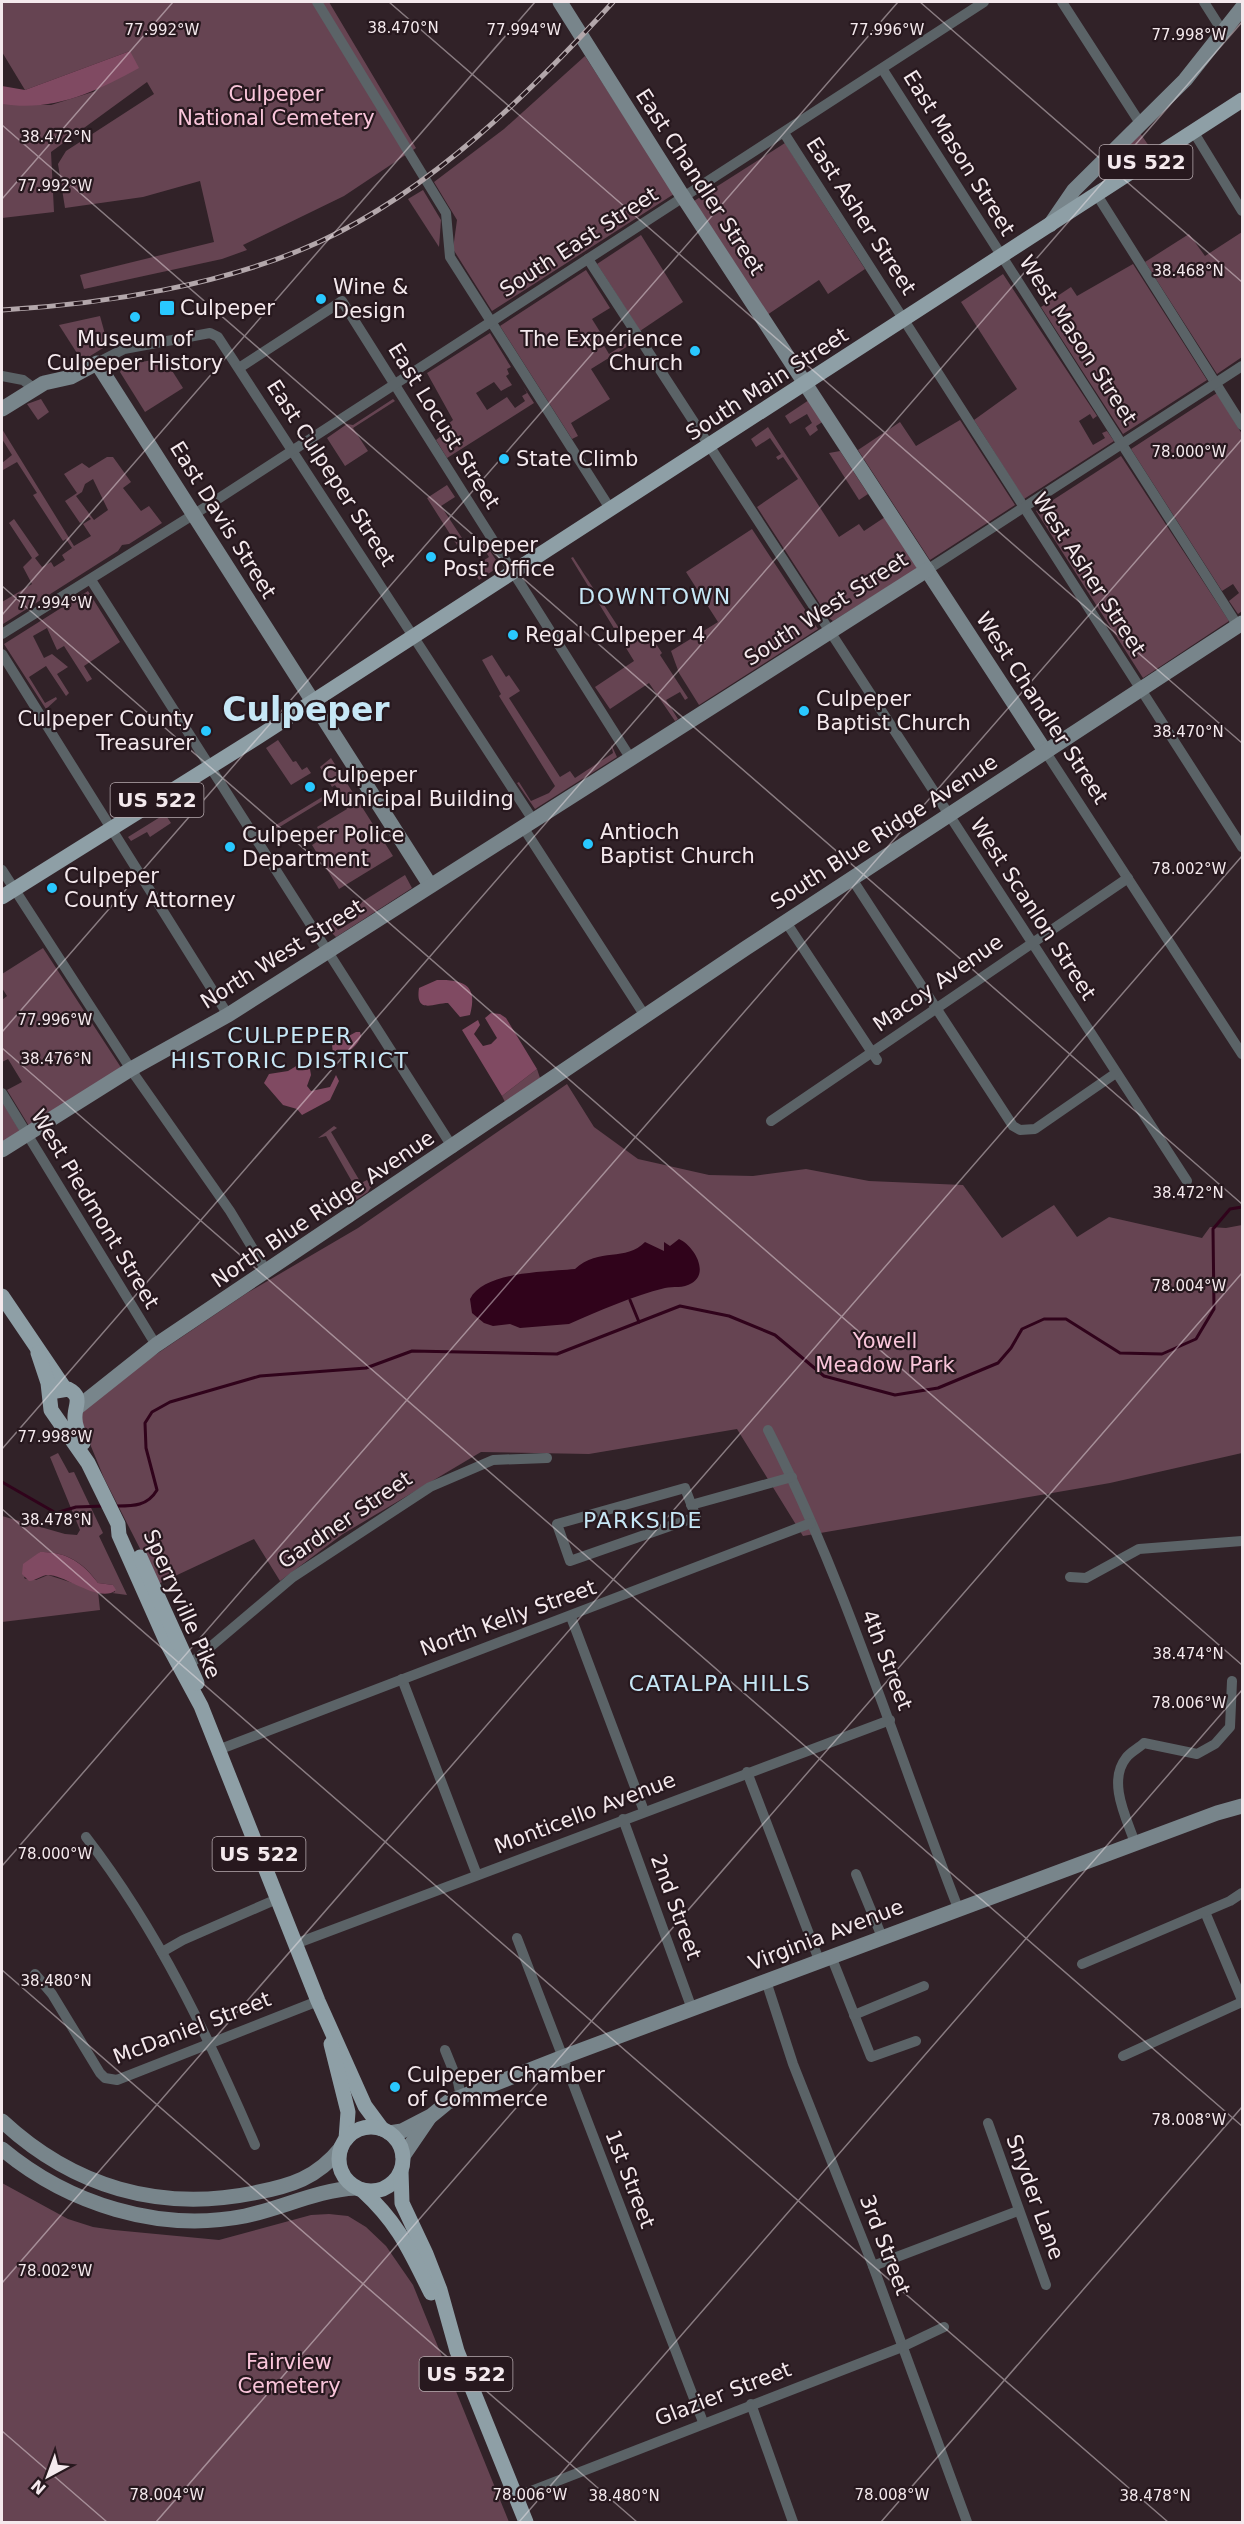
<svg xmlns="http://www.w3.org/2000/svg" width="1244" height="2524" font-family="'DejaVu Sans',sans-serif">
  <rect width="100%" height="100%" fill="#312228"/>
  <g fill="#664452" fill-rule="evenodd">
    <path d="M2 2H329L416 148 344 196 243 245 247 250 222 259 84 289 80 275 214 242 200 181 143 197 65 208 58 164 66 151 154 94 147 82 51 152 54 212 2 218V104L51 105 96 91 130 51 25 90 2 52Z"/>
    <path d="M585 56 674 194 492 311 453 249 457 220 434 182 504 129Z"/>
    <path d="M1140 133 1151 149 1102 179 1098 174Z"/>
    <path d="M785 143 865 269 828 294 819 280 767 315 694 201Z"/>
    <path d="M423 190 441 220 439 247 408 199Z"/>
    <path d="M1242 232V357L1217 374 1145 262 1189 234 1205 256Z"/>
    <path d="M641 235 683 302 640 331 597 264Z"/>
    <path d="M1133 264 1207 380 1123 434 1041 307 1071 287 1077 296Z"/>
    <path d="M586 270 610 308 592 319 602 335 599 337 609 354 628 342 623 333 626 331 633 343 591 369 610 399 571 423 578 436 572 439 500 326Z"/>
    <path d="M1003 274 1097 416 1093 419 1090 414 1079 421 1093 445 1105 438 1102 433 1107 431 1114 441 1024 499 974 420 1017 389 961 302Z"/>
    <path d="M100 316 108 345 82 361 59 325Z"/>
    <path d="M490 333 511 367 507 369 509 374 506 376 512 385 501 391 494 382 476 393 487 410 507 397 515 408 525 401 522 396 527 393 523 386 534 403 447 458 436 440 445 433 454 448 464 441 461 435 456 438 448 424 453 420 427 373Z"/>
    <path d="M164 358 183 388 145 412 120 372 124 365Z"/>
    <path d="M1217 393 1242 434V611L1238 614 1229 601 1239 593 1233 584 1222 591 1131 449Z"/>
    <path d="M41 399 49 412 38 420 27 404Z"/>
    <path d="M393 399 395 401 353 428 368 451 345 466 327 438 347 424 353 425Z"/>
    <path d="M809 400 824 421 816 426 818 430 810 436 805 428 812 423 807 414 790 424 785 416Z"/>
    <path d="M960 420 1015 505 930 560 858 450 900 422 916 446Z"/>
    <path d="M768 427 839 537 859 524 864 531 885 517 917 567 915 570 833 621 829 618 757 507 798 479 783 457 778 460 776 457 781 454 770 438 756 447 751 439Z"/>
    <path d="M2 429 74 546 91 536 83 524 91 519 89 517 80 523 65 501 77 493 64 474 82 463 89 468 107 457H113L131 482 123 488 141 511 149 506 162 523 129 544 122 545 118 551 3 624 2 602 32 584 23 567 32 558 9 523 14 519 39 555 35 558 42 567 51 562 54 567 65 560 62 555 72 548 66 539 63 541 33 495 37 493 17 462 3 470 2 463 12 455 2 439ZM93 479 108 510 94 520 76 496 82 492 85 484Z"/>
    <path d="M840 451 868 494 859 500 829 453Z"/>
    <path d="M1121 456 1229 621 1143 678 1036 511Z"/>
    <path d="M447 485 455 497 441 506 462 538 457 545 427 498Z"/>
    <path d="M752 529 818 629 699 705 679 673 671 651 718 622 686 572Z"/>
    <path d="M482 539 500 566 479 580 472 568 489 557 479 541Z"/>
    <path d="M573 557 628 642 647 630 662 653 660 655 688 698 685 700 680 692 666 700 678 719 675 721 649 683 610 709 595 687 634 661 571 558Z"/>
    <path d="M88 591 120 642 84 666 92 679 87 682 64 646 57 650 47 628 33 636 44 658 52 654 68 667 57 674 69 693 66 696 46 666 29 677 45 703 56 697 57 699 46 709 4 644Z"/>
    <path d="M477 651 482 660 492 655 506 677 509 675 520 691 509 698 560 777 570 771 575 778 613 753 611 744 617 757 535 809 517 783 519 782 531 801 549 793 555 786 499 696 501 694Z"/>
    <path d="M278 740 293 762 296 761 302 770 307 767 311 773 291 785 266 748Z"/>
    <path d="M331 758 393 856 339 889 312 845 323 838 317 827 347 809 337 792 273 831 271 828 337 788 335 785 332 787 320 767Z"/>
    <path d="M165 814 171 823 150 837 147 832 131 841 128 837Z"/>
    <path d="M405 875 412 888 336 937 326 927 333 923 338 930 358 918 352 908Z"/>
    <path d="M43 948 122 1069 29 1126 7 1090 22 1082 8 1059 2 1062V1000L7 996 2 988V974Z"/>
    <path d="M537 1069 540 1078 505 1102 502 1096Z"/>
    <path d="M567 1084 594 1127 638 1159 709 1175 753 1176 806 1169 869 1181 963 1185 1002 1238 1054 1205 1077 1237 1109 1217 1202 1238 1210 1227 1226 1228 1242 1225V1453L1110 1483 803 1536 737 1429 589 1454 481 1452 343 1534 280 1581 254 1539 158 1584 104 1478 81 1422 84 1403 247 1293 358 1228Z"/>
    <path d="M2 1102 20 1131 2 1142Z"/>
    <path d="M334 1126 337 1128 331 1132 361 1183 367 1180 371 1187 368 1192 356 1200 347 1192 355 1187 326 1136 318 1138Z"/>
    <path d="M58 1453 69 1473 74 1472 103 1533 99 1536 127 1595 112 1593 115 1592 113 1585 98 1583C84 1563 66 1551 40 1552L24 1578 26 1579 36 1580 48 1575 98 1591 100 1610 2 1622V1516L65 1534 77 1535 80 1530 50 1457Z"/>
    <path d="M2 2183 68 2219 93 2227 114 2230 219 2240 311 2215 329 2214 348 2216 366 2227 386 2246 413 2285 509 2522H2Z"/>
  </g>
  <g fill="#804a62">
    <path d="M130 51 139 68C95 92 54 112 2 104V86L25 90Z"/>
    <path d="M437 980C465 979 478 986 470 1015L460 1017 448 1003C434 1003 415 1015 419 988Z"/>
    <path d="M491 1013 500 1014 506 1018 537 1069 502 1096 462 1030 478 1020 480 1025 474 1034 483 1046 491 1044 497 1038 485 1018Z"/>
    <path d="M356 1032H360L361 1036C357 1047 345 1057 333 1053L332 1045Z"/>
    <path d="M298 1065 310 1069 311 1075 307 1086 311 1091 330 1087 336 1075 339 1081 330 1100 302 1115 297 1109 283 1105 264 1083 269 1074 288 1071Z"/>
    <path d="M40 1552C66 1551 83 1563 98 1583L113 1585 116 1590C100 1604 66 1575 48 1575 41 1575 36 1581 29 1581L22 1574 23 1564Z"/>
  </g>
  <path fill="#30031b" d="M679 1239C693 1245 710 1272 692 1283 683 1289 673 1286 665 1288 632 1296 599 1311 569 1324L520 1328 510 1324 493 1326 484 1323 472 1313 470 1299C484 1271 547 1272 575 1269 599 1247 626 1262 645 1242L664 1251V1242L670 1246Z"/>
  <g fill="none" stroke-linecap="round" stroke-linejoin="round">
    <g stroke="#30031b" stroke-width="3">
      <path d="M630 1300 639 1322"/>
      <path d="M2 1482 56 1513 76 1507 105 1506"/>
      <path d="M114 1506C132 1506 147 1507 157 1490L146 1448 145 1423 152 1412 170 1402 260 1376 366 1368 412 1351 557 1354 680 1306 729 1316 775 1335 824 1376 895 1395 938 1388 998 1363 1011 1348 1022 1329 1044 1319H1066L1120 1353 1162 1354 1196 1339 1214 1309 1213 1229 1230 1209 1242 1207"/>
    </g>
    <g stroke="#5b6367" stroke-width="10">
      <path d="M317 2 446 213 450 257 611 510"/>
      <path d="M1062 2 1140 123"/>
      <path d="M1204 2 1223 32"/>
      <path d="M883 70 1238 626"/>
      <path d="M1193 131 1242 211"/>
      <path d="M784 133 1242 847"/>
      <path d="M1097 195 1242 425"/>
      <path d="M588 259 1187 1181"/>
      <path d="M97 363 124 349 210 333 218 337 533 820"/>
      <path d="M239 368 342 301 631 759"/>
      <path d="M2 376 23 380 35 389"/>
      <path d="M927 570 1242 366"/>
      <path d="M91 580 453 1148"/>
      <path d="M2 634 204 508 984 2"/>
      <path d="M2 654 228 1015"/>
      <path d="M1045 751 1242 1054"/>
      <path d="M523 827 645 1016"/>
      <path d="M2 870 136 1077 230 1211 267 1272"/>
      <path d="M852 879 1013 1126 1020 1130 1035 1129 1116 1073"/>
      <path d="M786 922 877 1060"/>
      <path d="M2 1093 156 1345"/>
      <path d="M771 1121 1128 878"/>
      <path d="M768 1430C846 1583 896 1749 958 1908"/>
      <path d="M685 1488 696 1517 570 1561 557 1524Z"/>
      <path d="M691 1505 792 1477"/>
      <path d="M1070 1577 1086 1578 1139 1549 1242 1541"/>
      <path d="M571 1617 644 1811"/>
      <path d="M189 1665 293 1577 430 1487 493 1460 547 1458"/>
      <path d="M402 1679 477 1875"/>
      <path d="M218 1750 811 1523"/>
      <path d="M747 1772 819 1960"/>
      <path d="M623 1819 692 2009"/>
      <path d="M86 1837C159 1932 208 2036 255 2145"/>
      <path d="M1135 1843C1127 1819 1107 1782 1126 1758 1130 1752 1139 1748 1144 1743L1197 1754 1215 1744 1230 1727 1232 1681"/>
      <path d="M856 1874 882 1937"/>
      <path d="M1205 1912 1242 2000"/>
      <path d="M517 1938 703 2422"/>
      <path d="M295 1944 890 1720"/>
      <path d="M162 1952 183 1940 277 1899"/>
      <path d="M831 1956 871 2057 916 2041"/>
      <path d="M1082 1964 1230 1901 1242 1893"/>
      <path d="M35 1974 52 1994 100 2073 105 2078 117 2080 318 2001"/>
      <path d="M766 1981 793 2064 873 2266 967 2522"/>
      <path d="M854 2015 924 1986"/>
      <path d="M445 2050 458 2082 461 2097"/>
      <path d="M1123 2056 1242 2002"/>
      <path d="M988 2123 1046 2285"/>
      <path d="M873 2266 1018 2211"/>
      <path d="M751 2404 793 2522"/>
      <path d="M516 2497 902 2347 944 2327"/>
    </g>
    <g stroke="#78858b" stroke-width="15">
      <path d="M560 2 680 192 1045 751"/>
      <path d="M1050 225 1074 190 1185 80 1242 8"/>
      <path d="M2 409 44 383 71 377 97 363 430 885"/>
      <path d="M2 1150 131 1069 228 1015 927 570"/>
      <path d="M78 1407 156 1345 746 948 1242 623"/>
      <path d="M2 2121C73 2187 159 2212 254 2193 291 2186 317 2178 341 2148"/>
      <path d="M389 2133 402 2131 431 2116 448 2102 563 2057 1217 1813 1242 1806"/>
      <path d="M2 2149C68 2204 159 2233 245 2216 283 2208 317 2190 356 2188"/>
      <path d="M403 2156 429 2118"/>
    </g>
    <g stroke="#8e9fa6" stroke-width="15">
      <path d="M2 897 261 735 1242 100"/>
      <path d="M2 1296 65 1389"/>
      <path d="M38 1353 48 1383 51 1410 88 1463 118 1524 119 1535 167 1643 201 1706 318 2001 365 2106 382 2129"/>
      <path d="M56 1391 68 1389C84 1397 74 1406 75 1419 75 1427 80 1436 83 1443"/>
      <path d="M140 1557 197 1683"/>
      <path d="M331 2044 348 2112 346 2139"/>
      <circle cx="371" cy="2159" r="32"/>
      <path d="M401 2171 402 2203 426 2254 440 2290 457 2351 526 2522"/>
      <path d="M362 2190C399 2224 409 2249 431 2293"/>
    </g>
    <defs>
      <path id="rail" d="M2 310C105 304 225 285 319 242 432 190 531 92 613 2"/>
    </defs>
    <use href="#rail" stroke="#b3a7ab" stroke-width="5"/>
    <use href="#rail" stroke="#27181e" stroke-width="3" stroke-dasharray="9" stroke-linecap="butt"/>
  </g>
  <path fill="none" stroke="#f4e9ed" stroke-width="1.5" stroke-opacity="0.45" d="M389 2 1242 743M920 2 1242 282M2 125 1242 1204M2 199 173 2M2 586 1242 1665M2 615 535 2M2 1032 898 2M2 1048 1242 2126M2 1449 1242 22M2 1509 1168 2522M2 1866 1242 439M2 1970 637 2522M2 2283 1242 856M2 2431 107 2522M156 2522 1242 1273M519 2522 1242 1690M881 2522 1242 2107"/>
  <g fill="#29c8ff" stroke="#27181e" stroke-width="2">
    <circle cx="321" cy="299" r="6"/>
    <rect x="159" y="300" width="16" height="16" rx="3"/>
    <circle cx="135" cy="317" r="6"/>
    <circle cx="695" cy="351" r="6"/>
    <circle cx="504" cy="459" r="6"/>
    <circle cx="431" cy="557" r="6"/>
    <circle cx="513" cy="635" r="6"/>
    <circle cx="804" cy="711" r="6"/>
    <circle cx="206" cy="731" r="6"/>
    <circle cx="310" cy="787" r="6"/>
    <circle cx="588" cy="844" r="6"/>
    <circle cx="230" cy="847" r="6"/>
    <circle cx="52" cy="888" r="6"/>
    <circle cx="395" cy="2087" r="6"/>
  </g>
  <g text-anchor="middle" dominant-baseline="central" stroke-width="4.5" stroke-linejoin="round" paint-order="stroke">
    <g fill="#27181e" stroke="#b6aaaf" stroke-width="1.5">
      <rect x="1099.5" y="145" width="93" height="34" rx="4.5"/>
      <rect x="110.5" y="783" width="93" height="34" rx="4.5"/>
      <rect x="212.5" y="1837" width="93" height="34" rx="4.5"/>
      <rect x="419.5" y="2357" width="93" height="34" rx="4.5"/>
    </g>
    <g font-size="20" font-weight="bold" fill="#f4e9ed">
      <text x="1146" y="162">US 522</text>
      <text x="157" y="800">US 522</text>
      <text x="259" y="1854">US 522</text>
      <text x="466" y="2374">US 522</text>
    </g>
    <g font-size="21" fill="#f9c5da" stroke="#27181e">
      <text x="276" y="94">Culpeper<tspan x="276" dy="24">National Cemetery</tspan></text>
      <text x="885" y="1341">Yowell<tspan x="885" dy="24">Meadow Park</tspan></text>
      <text x="289" y="2362">Fairview<tspan x="289" dy="24">Cemetery</tspan></text>
    </g>
    <g font-size="21" fill="#f4e9ed" stroke="#27181e">
      <text transform="translate(959 153) rotate(58)">East Mason Street</text>
      <text transform="translate(700 182) rotate(57)">East Chandler Street</text>
      <text transform="translate(861 216) rotate(57)">East Asher Street</text>
      <text transform="translate(579 242) rotate(-33)">South East Street</text>
      <text transform="translate(1078 340) rotate(57)">West Mason Street</text>
      <text transform="translate(767 384) rotate(-33)">South Main Street</text>
      <text transform="translate(444 426) rotate(58)">East Locust Street</text>
      <text transform="translate(331 473) rotate(57)">East Culpeper Street</text>
      <text transform="translate(223 520) rotate(58)">East Davis Street</text>
      <text transform="translate(1089 574) rotate(57)">West Asher Street</text>
      <text transform="translate(826 609) rotate(-33)">South West Street</text>
      <text transform="translate(1042 708) rotate(57)">West Chandler Street</text>
      <text transform="translate(884 832) rotate(-33)">South Blue Ridge Avenue</text>
      <text transform="translate(1033 909) rotate(57)">West Scanlon Street</text>
      <text transform="translate(282 954) rotate(-32)">North West Street</text>
      <text transform="translate(938 983) rotate(-35)">Macoy Avenue</text>
      <text transform="translate(95 1209) rotate(59)">West Piedmont Street</text>
      <text transform="translate(323 1209) rotate(-34)">North Blue Ridge Avenue</text>
      <text transform="translate(345 1520) rotate(-34)">Gardner Street</text>
      <text transform="translate(182 1604) rotate(66)">Sperryville Pike</text>
      <text transform="translate(508 1618) rotate(-20)">North Kelly Street</text>
      <text transform="translate(887 1660) rotate(69)">4th Street</text>
      <text transform="translate(585 1813) rotate(-21)">Monticello Avenue</text>
      <text transform="translate(676 1907) rotate(70)">2nd Street</text>
      <text transform="translate(826 1935) rotate(-21)">Virginia Avenue</text>
      <text transform="translate(192 2028) rotate(-21)">McDaniel Street</text>
      <text transform="translate(630 2179) rotate(69)">1st Street</text>
      <text transform="translate(1035 2197) rotate(70)">Snyder Lane</text>
      <text transform="translate(885 2245) rotate(69)">3rd Street</text>
      <text transform="translate(723 2394) rotate(-21)">Glazier Street</text>
    </g>
    <g font-size="21" fill="#f4e9ed" stroke="#27181e" text-anchor="start">
      <text x="333" y="287">Wine &amp;<tspan x="333" dy="24">Design</tspan></text>
      <text x="180" y="308">Culpeper</text>
      <text x="135" y="339" text-anchor="middle">Museum of<tspan x="135" dy="24">Culpeper History</tspan></text>
      <text x="683" y="339" text-anchor="end">The Experience<tspan x="683" dy="24">Church</tspan></text>
      <text x="516" y="459">State Climb</text>
      <text x="443" y="545">Culpeper<tspan x="443" dy="24">Post Office</tspan></text>
      <text x="525" y="635">Regal Culpeper 4</text>
      <text x="816" y="699">Culpeper<tspan x="816" dy="24">Baptist Church</tspan></text>
      <text x="194" y="719" text-anchor="end">Culpeper County<tspan x="194" dy="24">Treasurer</tspan></text>
      <text x="322" y="775">Culpeper<tspan x="322" dy="24">Municipal Building</tspan></text>
      <text x="600" y="832">Antioch<tspan x="600" dy="24">Baptist Church</tspan></text>
      <text x="242" y="835">Culpeper Police<tspan x="242" dy="24">Department</tspan></text>
      <text x="64" y="876">Culpeper<tspan x="64" dy="24">County Attorney</tspan></text>
      <text x="407" y="2075">Culpeper Chamber<tspan x="407" dy="24">of Commerce</tspan></text>
    </g>
    <g font-size="22" letter-spacing="1.5" fill="#c6e7f6" stroke="#27181e">
      <text x="655" y="596">DOWNTOWN</text>
      <text x="290" y="1035">CULPEPER<tspan x="290" dy="25">HISTORIC DISTRICT</tspan></text>
      <text x="643" y="1520">PARKSIDE</text>
      <text x="720" y="1683">CATALPA HILLS</text>
    </g>
    <g font-size="33" font-weight="bold" fill="#c6e7f6" stroke="#27181e">
      <text x="306" y="709">Culpeper</text>
    </g>
  </g>
  <g font-size="15" text-anchor="middle" fill="#f4e9ed" stroke="#27181e" stroke-width="4.5" stroke-linejoin="round" paint-order="stroke">
    <text x="403" y="33">38.470°N</text>
    <text x="162" y="35">77.992°W</text>
    <text x="524" y="35">77.994°W</text>
    <text x="887" y="35">77.996°W</text>
    <text x="1189" y="40">77.998°W</text>
    <text x="56" y="142">38.472°N</text>
    <text x="55" y="191">77.992°W</text>
    <text x="1188" y="276">38.468°N</text>
    <text x="1189" y="457">78.000°W</text>
    <text x="55" y="608">77.994°W</text>
    <text x="1188" y="737">38.470°N</text>
    <text x="1189" y="874">78.002°W</text>
    <text x="55" y="1025">77.996°W</text>
    <text x="56" y="1064">38.476°N</text>
    <text x="1188" y="1198">38.472°N</text>
    <text x="1189" y="1291">78.004°W</text>
    <text x="55" y="1442">77.998°W</text>
    <text x="56" y="1525">38.478°N</text>
    <text x="1188" y="1659">38.474°N</text>
    <text x="1189" y="1708">78.006°W</text>
    <text x="55" y="1859">78.000°W</text>
    <text x="56" y="1986">38.480°N</text>
    <text x="1189" y="2125">78.008°W</text>
    <text x="55" y="2276">78.002°W</text>
    <text x="167" y="2500">78.004°W</text>
    <text x="530" y="2500">78.006°W</text>
    <text x="892" y="2500">78.008°W</text>
    <text x="624" y="2501">38.480°N</text>
    <text x="1155" y="2501">38.478°N</text>
  </g>
  <rect width="1244" height="2524" fill="none" stroke="#f4e9ed" stroke-width="6"/>
  <g transform="translate(48 2476) rotate(221)" stroke="#27181e" stroke-width="4.5" paint-order="stroke">
  <path d="M0-4.5L10 22L0 15L-10 22Z" fill="#f4e9ed"/>
  <text y="-9" font-size="16" font-weight="bold" text-anchor="middle" fill="#f4e9ed">N</text>
  </g>
</svg>
